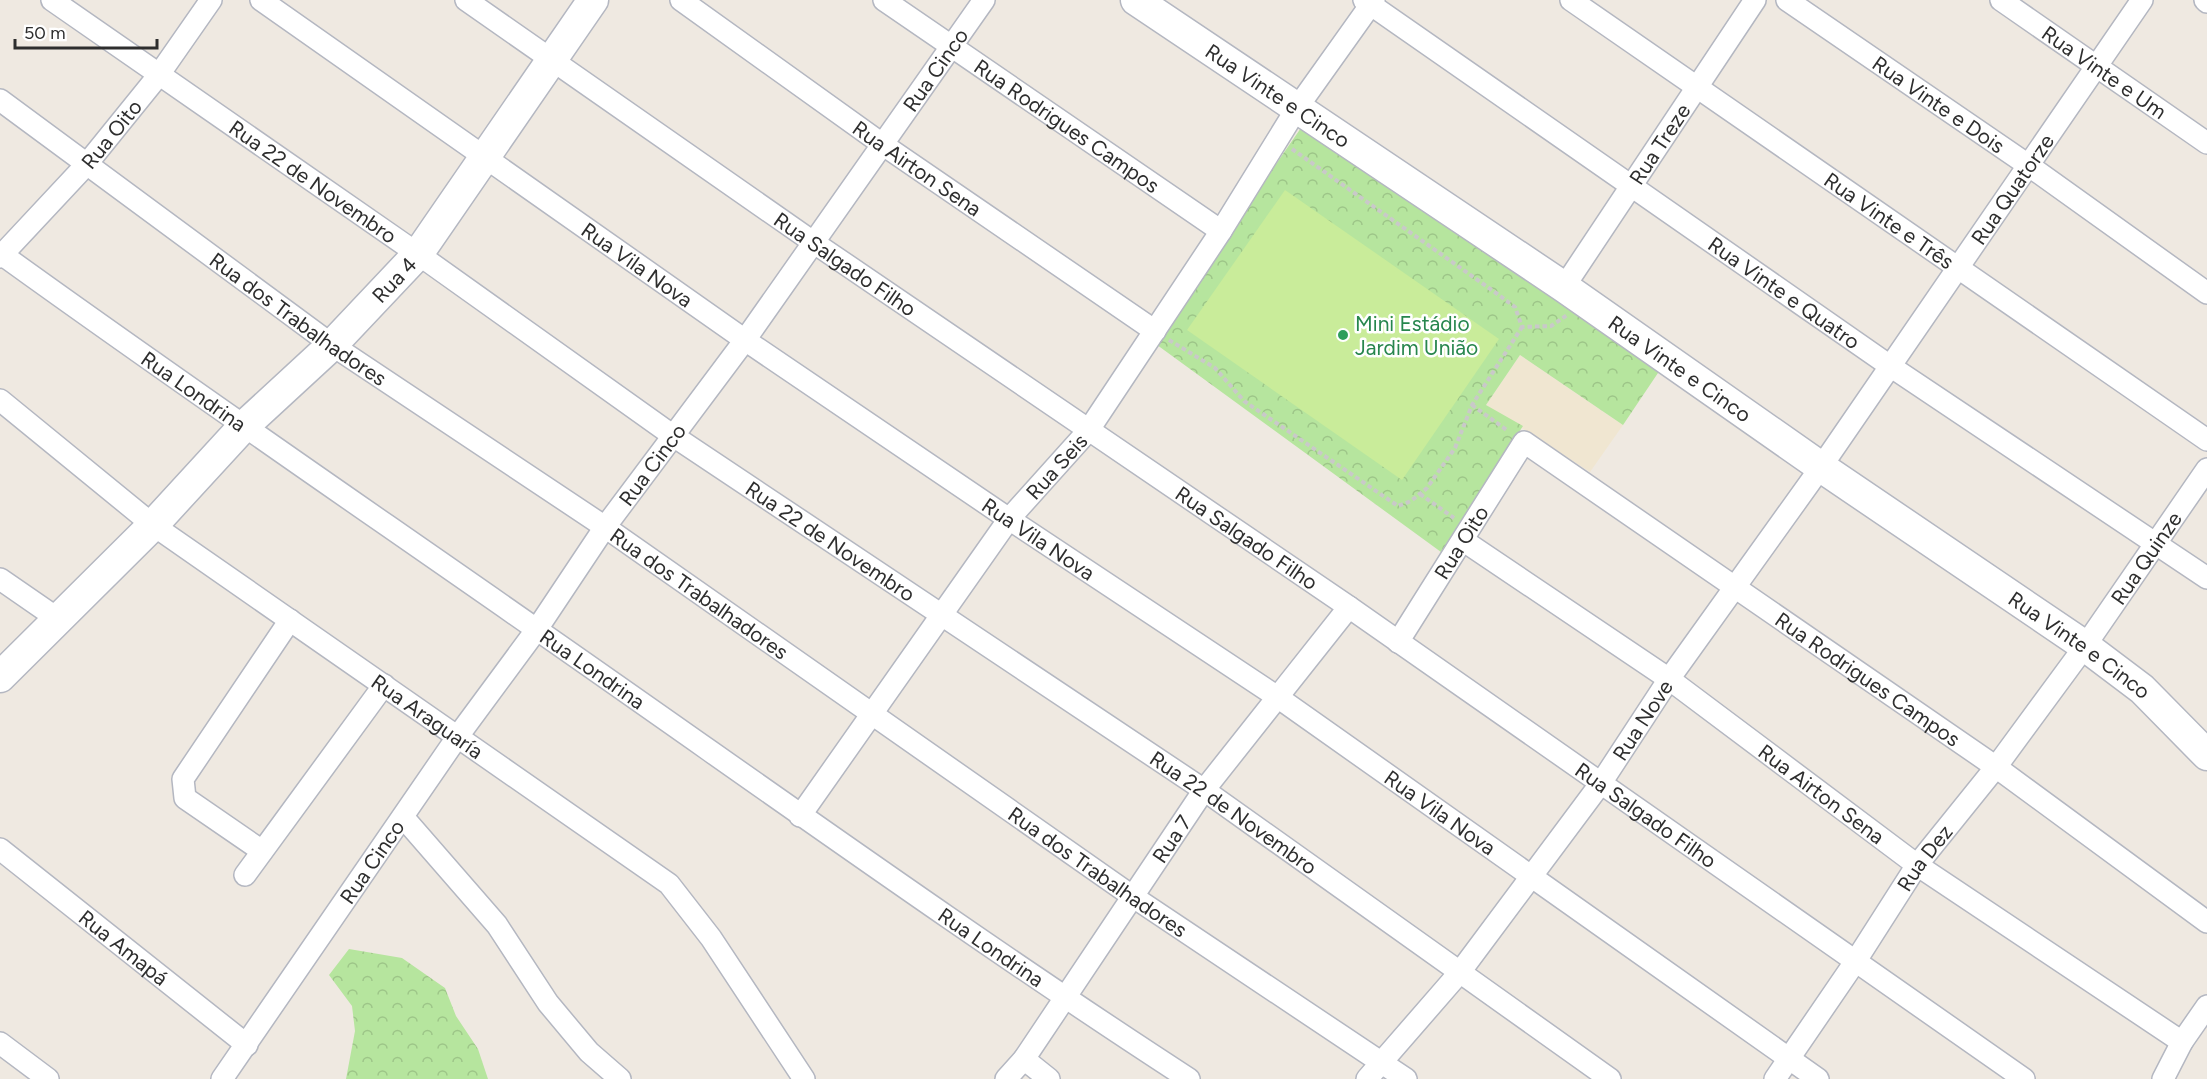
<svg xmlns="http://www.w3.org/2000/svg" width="2207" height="1079" font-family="Figtree,sans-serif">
  <defs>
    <pattern id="forest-crowns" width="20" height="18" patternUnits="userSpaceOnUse" patternTransform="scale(1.5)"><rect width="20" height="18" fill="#b6e59e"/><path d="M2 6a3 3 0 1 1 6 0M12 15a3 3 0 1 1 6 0" fill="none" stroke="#9dc588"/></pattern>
  </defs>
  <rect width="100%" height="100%" fill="#efe9e1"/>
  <path fill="#f0e6d1" d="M1520 355 1623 425 1590 472 1486 405Z"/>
  <g fill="url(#forest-crowns)">
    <path d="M1303 125 1660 370 1623 425 1520 355 1486 405 1523 426 1441 552 1153 342Z"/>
    <path d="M349 949 402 958 445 988 456 1016 478 1049 488 1079H346L355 1031 352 1006 329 975Z"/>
  </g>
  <path fill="#c9ec9a" d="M1285 190 1499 339 1402 480 1187 330Z"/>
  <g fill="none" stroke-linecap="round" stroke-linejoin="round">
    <defs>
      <g id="street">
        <path id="s1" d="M52 0 418 254 672 435 1204 790 1610 1079"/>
        <path id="s2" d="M261 0 745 340 1009 519 1276 696 1818 1079"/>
        <path id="s3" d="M466 0 813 242 1349 607 2024 1079"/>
        <path id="s4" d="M681 0 882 144 1155 331"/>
        <path id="s5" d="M884 0 1221 231"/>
        <path id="s6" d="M1364 0 1890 366 2207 578"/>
        <path id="s7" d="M1571 0 2207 440"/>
        <path id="s8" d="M1787 0 2028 165 2207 293"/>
        <path id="s9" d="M2001 0 2207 143"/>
        <path d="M2205 0 2207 2"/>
        <path id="s10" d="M0 100 332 345 605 527 1132 896 1406 1079"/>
        <path id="s11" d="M0 253C177 381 357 504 536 629 753 780 967 935 1189 1079"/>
        <path id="s12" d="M0 257 86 165 158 76 211 0"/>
        <path id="s13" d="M1564 287 1755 0"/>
        <path id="s14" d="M0 400 153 525 669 884 711 938 804 1079"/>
        <path id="s15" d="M1464 541 1669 679 1917 865 2182 1042"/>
        <path d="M0 579 58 619"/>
        <path id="s16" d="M1398 642 1524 442 1996 767 2207 922"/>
        <path id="s17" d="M800 816 1009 519 1088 431 1221 231 1297 108 1374 0"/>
        <path d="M403 817 497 925 548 1003 589 1052 620 1079"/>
        <path id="s18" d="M0 849 247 1045"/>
        <path d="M262 851 185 798 183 779 290 620"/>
        <path d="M245 875 384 685"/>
        <path d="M0 1043 48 1079"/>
        <path d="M1024 1059 1049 1079"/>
        <path id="s19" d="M222 1079 458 736 537 629 605 527 745 340 984 0"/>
        <path id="s20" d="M1006 1079 1024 1059 1204 790 1349 607"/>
        <path id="s21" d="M1367 1079 1460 972 1601 783 1669 679 1821 467 2142 0"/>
        <path id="s22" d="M1775 1079 1855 962 1917 865 1996 767 2085 646 2207 469"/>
        <path d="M2163 1079 2182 1042 2207 1006"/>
      </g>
      <g id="secondary">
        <path id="s23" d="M1136 0 1564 287 1821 467 2085 646 2142 689 2207 755"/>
        <path id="s24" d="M0 677 153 525 243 427 332 345 418 254 593 0"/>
      </g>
    </defs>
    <use href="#street" stroke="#b4b7c1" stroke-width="24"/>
    <use href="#secondary" stroke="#b4b7c1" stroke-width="33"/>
    <g stroke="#c9c9c9" stroke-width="4" stroke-dasharray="4.5 3" stroke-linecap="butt">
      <path d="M1292 149 1496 293 1515 307 1522 327 1551 326 1567 315"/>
      <path d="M1169 340 1215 368 1244 401 1398 506 1411 501 1427 488 1455 448 1472 405 1522 327"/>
      <path d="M1472 405 1508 431"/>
      <path d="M1420 494 1454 518"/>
    </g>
    <use href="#street" stroke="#fff" stroke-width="21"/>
    <use href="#secondary" stroke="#fff" stroke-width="30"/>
  </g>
  <circle fill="#2e9e5b" stroke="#fff" stroke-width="2" cx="1343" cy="335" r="6"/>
  <g text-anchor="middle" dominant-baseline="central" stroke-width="5" stroke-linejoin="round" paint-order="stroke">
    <g font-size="21" fill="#2e2e2e" stroke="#fff">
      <text stroke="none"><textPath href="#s19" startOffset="1236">Rua Cinco</textPath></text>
      <text stroke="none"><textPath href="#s9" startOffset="126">Rua Vinte e Um</textPath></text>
      <text stroke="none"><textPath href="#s23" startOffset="171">Rua Vinte e Cinco</textPath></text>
      <text stroke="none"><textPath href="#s8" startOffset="184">Rua Vinte e Dois</textPath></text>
      <text stroke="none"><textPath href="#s5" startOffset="222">Rua Rodrigues Campos</textPath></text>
      <text stroke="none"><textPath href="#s12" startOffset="166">Rua Oito</textPath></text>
      <text stroke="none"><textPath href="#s13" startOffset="172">Rua Treze</textPath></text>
      <text stroke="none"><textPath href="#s4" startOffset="290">Rua Airton Sena</textPath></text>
      <text stroke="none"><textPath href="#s1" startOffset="318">Rua 22 de Novembro</textPath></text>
      <text stroke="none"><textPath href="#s21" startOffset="1100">Rua Quatorze</textPath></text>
      <text stroke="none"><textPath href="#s7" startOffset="387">Rua Vinte e Três</textPath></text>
      <text stroke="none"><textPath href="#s3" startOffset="462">Rua Salgado Filho</textPath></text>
      <text stroke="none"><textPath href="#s2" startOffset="460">Rua Vila Nova</textPath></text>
      <text stroke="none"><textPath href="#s24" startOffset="560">Rua 4</textPath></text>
      <text stroke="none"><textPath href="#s6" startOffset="512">Rua Vinte e Quatro</textPath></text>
      <text stroke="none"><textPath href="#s10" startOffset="370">Rua dos Trabalhadores</textPath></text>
      <text stroke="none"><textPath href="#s23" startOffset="657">Rua Vinte e Cinco</textPath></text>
      <text stroke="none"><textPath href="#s11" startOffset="238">Rua Londrina</textPath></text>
      <text stroke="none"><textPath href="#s19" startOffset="750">Rua Cinco</textPath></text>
      <text stroke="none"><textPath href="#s17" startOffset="434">Rua Seis</textPath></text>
      <text stroke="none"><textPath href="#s3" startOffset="948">Rua Salgado Filho</textPath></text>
      <text stroke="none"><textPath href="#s2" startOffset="946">Rua Vila Nova</textPath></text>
      <text stroke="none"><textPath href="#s1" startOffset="948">Rua 22 de Novembro</textPath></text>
      <text stroke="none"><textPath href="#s16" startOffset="118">Rua Oito</textPath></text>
      <text stroke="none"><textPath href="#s22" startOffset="640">Rua Quinze</textPath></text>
      <text stroke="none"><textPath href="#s10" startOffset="856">Rua dos Trabalhadores</textPath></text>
      <text stroke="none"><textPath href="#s23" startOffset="1143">Rua Vinte e Cinco</textPath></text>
      <text stroke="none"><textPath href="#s11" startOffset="724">Rua Londrina</textPath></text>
      <text stroke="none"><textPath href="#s16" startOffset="654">Rua Rodrigues Campos</textPath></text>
      <text stroke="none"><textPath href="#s14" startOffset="532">Rua Araguaría</textPath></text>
      <text stroke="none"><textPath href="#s21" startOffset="453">Rua Nove</textPath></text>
      <text stroke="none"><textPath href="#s15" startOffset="438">Rua Airton Sena</textPath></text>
      <text stroke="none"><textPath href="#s1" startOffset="1434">Rua 22 de Novembro</textPath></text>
      <text stroke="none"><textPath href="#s2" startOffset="1432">Rua Vila Nova</textPath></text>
      <text stroke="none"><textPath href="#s3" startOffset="1434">Rua Salgado Filho</textPath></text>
      <text stroke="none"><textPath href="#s20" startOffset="292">Rua 7</textPath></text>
      <text stroke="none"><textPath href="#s22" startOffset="267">Rua Dez</textPath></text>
      <text stroke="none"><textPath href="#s19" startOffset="264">Rua Cinco</textPath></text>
      <text stroke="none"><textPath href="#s10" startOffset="1342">Rua dos Trabalhadores</textPath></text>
      <text stroke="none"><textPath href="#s18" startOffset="158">Rua Amapá</textPath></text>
      <text stroke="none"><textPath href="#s11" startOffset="1210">Rua Londrina</textPath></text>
    </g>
    <g font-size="21" fill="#27864d" stroke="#fff" text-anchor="start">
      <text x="1355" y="323">Mini Estádio<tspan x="1355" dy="24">Jardim União</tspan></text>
    </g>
  </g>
  <path d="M15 39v9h142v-9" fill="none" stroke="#2e2e2e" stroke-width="3"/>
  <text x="24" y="39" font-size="18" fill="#2e2e2e" stroke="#ffffff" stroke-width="4.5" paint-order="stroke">50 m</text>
</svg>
